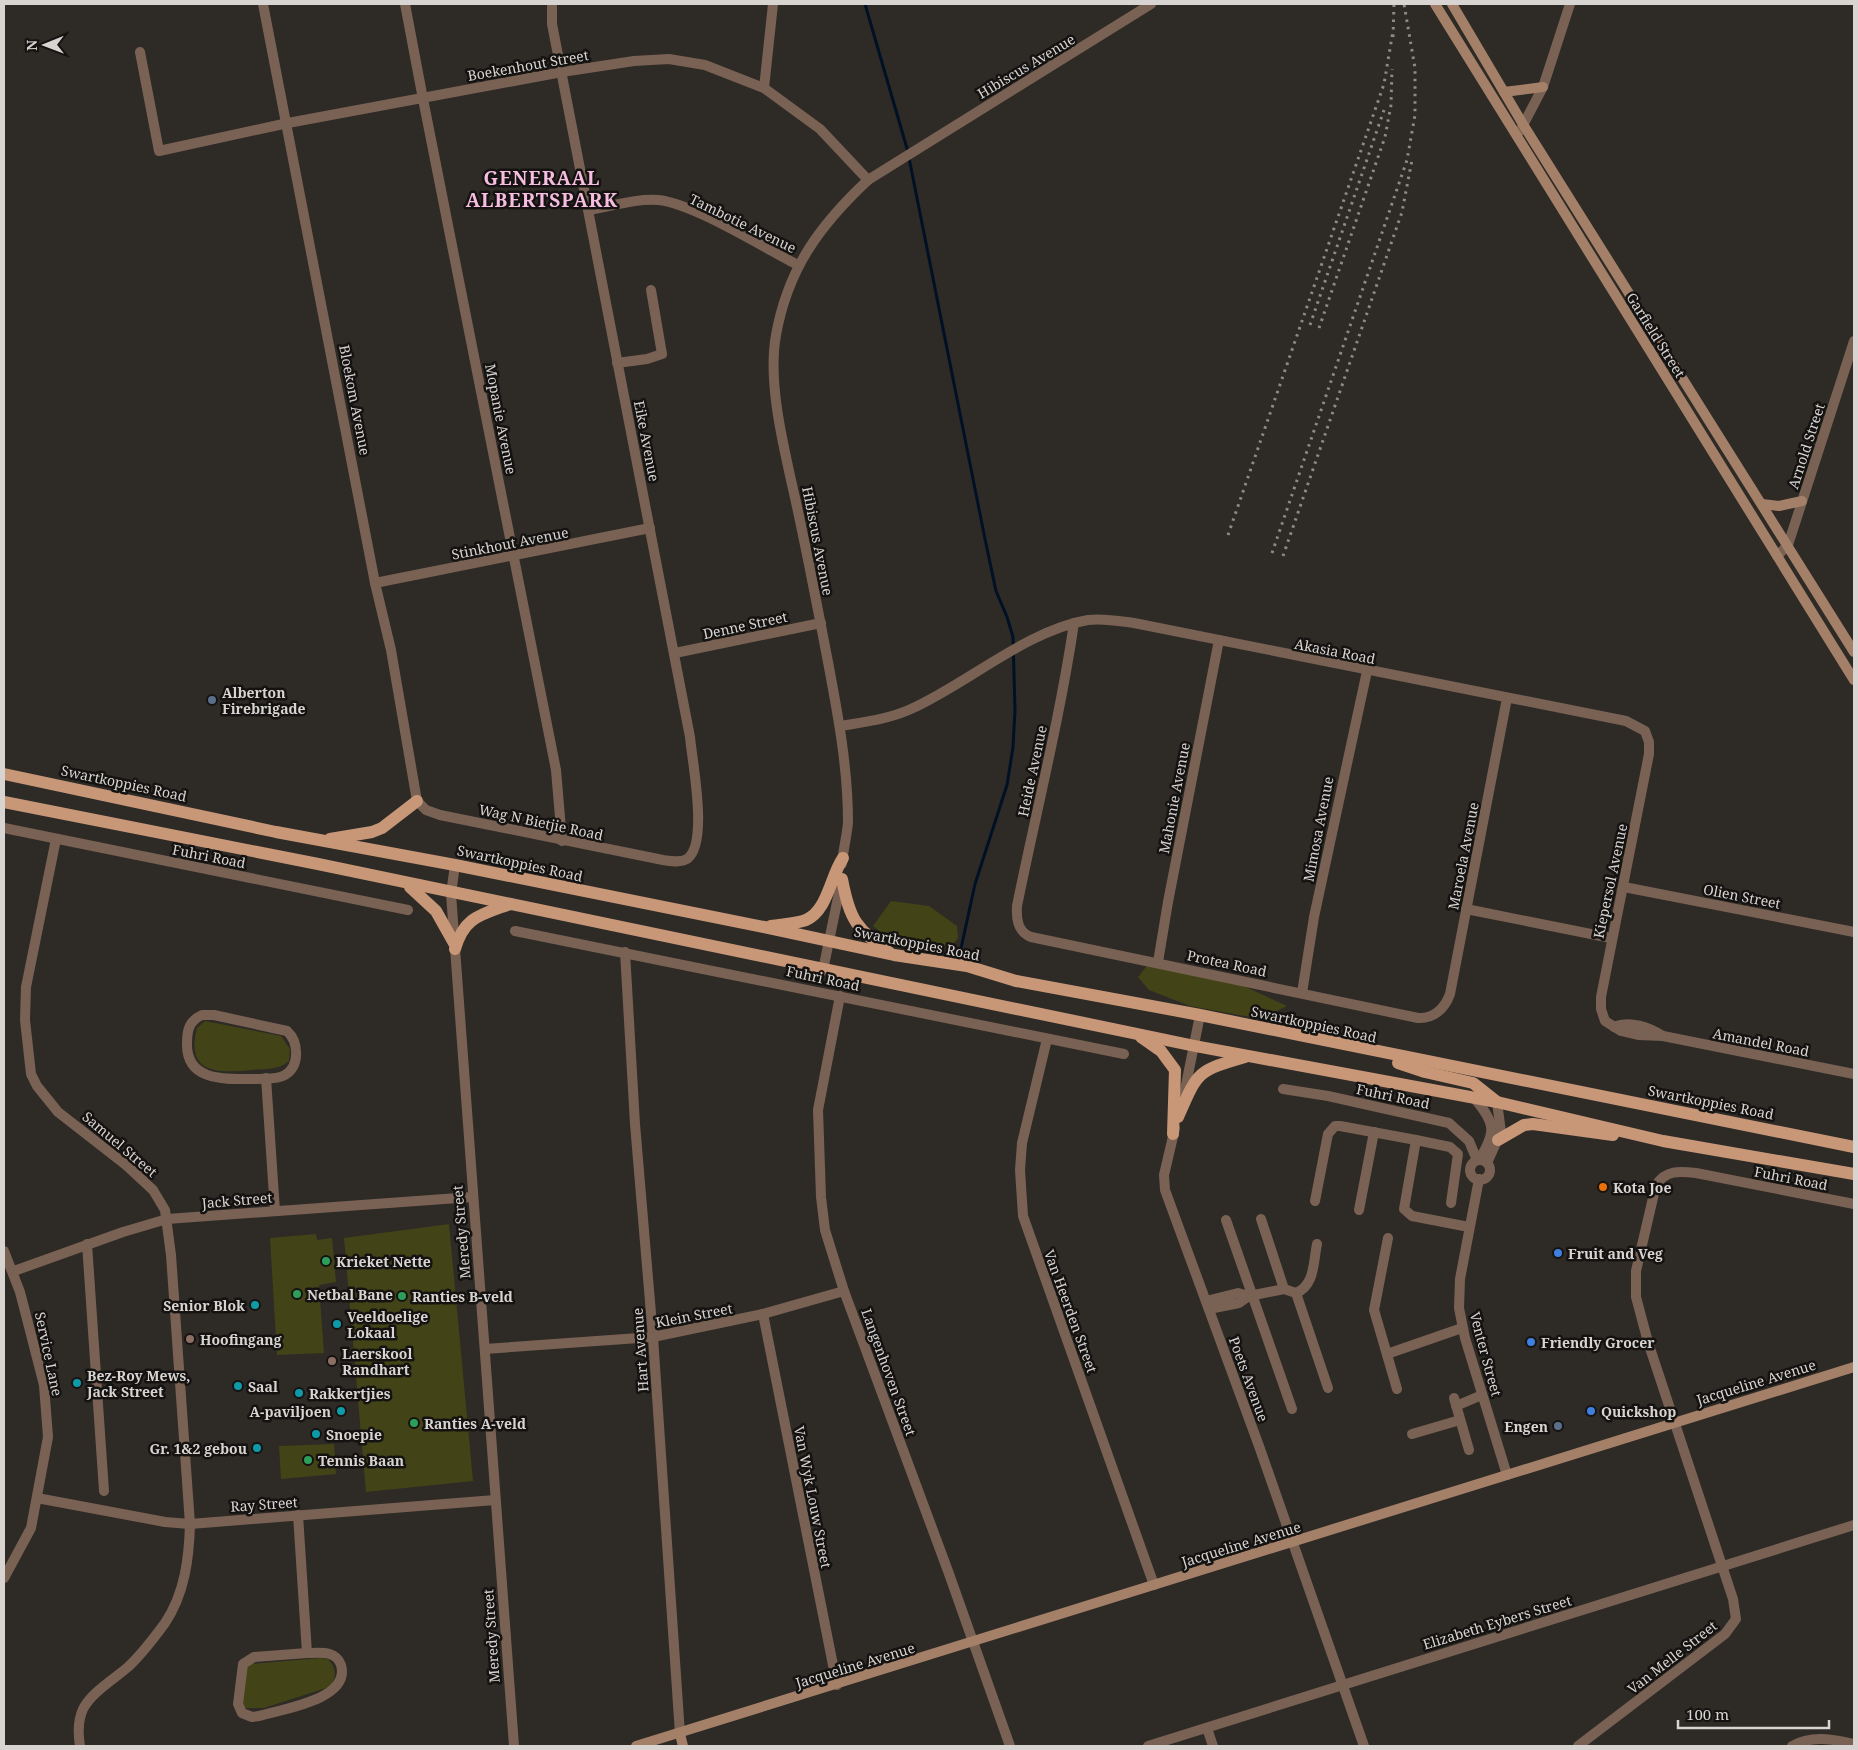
<svg xmlns="http://www.w3.org/2000/svg" width="1858" height="1750" font-family="'Noto Serif',serif">
  <rect width="100%" height="100%" fill="#2e2a26"/>
  <g fill="#424417">
    <path d="M891 901 929 906 957 926 958 938 951 947 897 945 873 926Z"/>
    <path d="M1150 962 1235 982 1287 1006 1261 1019 1190 1006 1149 990 1138 977Z"/>
    <path d="M205 1021 281 1036 290 1049 289 1061C279 1070 265 1069 252 1070 218 1073 185 1075 197 1028Z"/>
    <path d="M449 1224 473 1481 366 1492 344 1238Z"/>
    <path d="M316 1234 317 1240 332 1238 336 1282 319 1285 324 1353 277 1355 270 1238Z"/>
    <path d="M334 1444 336 1474 281 1479 279 1446Z"/>
    <path d="M321 1658 328 1659C337 1668 338 1681 326 1688L264 1708H244L241 1703 245 1669 250 1664Z"/>
  </g>
  <g fill="none" stroke-linecap="round" stroke-linejoin="round">
    <g stroke="#001125" stroke-width="3">
      <path d="M865 4 908 152"/>
      <path d="M909 158 985 539 996 591 1007 617 1013 637 1015 710 1013 747 1007 785 975 884 960 953"/>
    </g>
    <g stroke="#796253" stroke-width="10">
      <path d="M263 4 375 583 391 650 417 801 426 810 440 815 663 860C671 861 680 863 687 859 709 844 692 761 690 737L552 24V4"/>
      <path d="M405 4 423 99 556 770 562 841"/>
      <path d="M140 52 159 151 288 123 562 72 634 61 669 59 705 65 764 88 820 129 868 180"/>
      <path d="M764 88 773 4"/>
      <path d="M1520 131 1543 87 1570 4"/>
      <path d="M589 210C610 207 636 198 658 200 693 203 764 248 798 265"/>
      <path d="M617 363 647 359 662 354 651 290"/>
      <path d="M1777 556 1788 545 1854 341"/>
      <path d="M375 583 650 528"/>
      <path d="M1074 623C1060 718 1036 812 1017 906 1016 920 1018 932 1031 937L1418 1018C1434 1019 1445 1008 1450 994L1507 698"/>
      <path d="M675 653 821 623"/>
      <path d="M841 726C864 722 889 719 911 709 967 684 1027 630 1088 620 1103 618 1119 621 1134 623L1626 721 1645 731 1649 742V754L1601 997V1009L1605 1021 1621 1031 1638 1035 1663 1036 1854 1074"/>
      <path d="M4 828 408 910"/>
      <path d="M56 839 26 987 25 1020 31 1074 37 1086 58 1112 126 1165 153 1190 165 1210 171 1255 190 1524C189 1558 185 1593 165 1623 154 1638 142 1654 128 1667 114 1679 92 1692 83 1709 78 1720 78 1734 80 1746"/>
      <path d="M842 864C843 850 847 836 848 822 848 768 838 715 828 662 819 615 810 568 800 521 789 466 766 390 776 335 788 268 820 225 868 180L1151 4"/>
      <path d="M455 865 451 894 514 1746"/>
      <path d="M1624 887 1854 932"/>
      <path d="M1466 909 1611 938"/>
      <path d="M515 931 1124 1054"/>
      <path d="M625 952 635 1124 653 1337 680 1734"/>
      <path d="M1158 962 1168 902 1219 640"/>
      <path d="M823 970 841 883"/>
      <path d="M1302 993 1314 917 1367 671"/>
      <path d="M840 996 818 1110 821 1197 825 1230 844 1291 948 1571 1010 1746"/>
      <path d="M202 1015H214L287 1031C299 1042 300 1066 285 1075 277 1080 264 1078 255 1079 228 1079 186 1083 187 1043 187 1030 189 1021 202 1015Z"/>
      <path d="M1614 1027C1630 1020 1649 1027 1663 1036"/>
      <path d="M1047 1039 1022 1143 1020 1170 1023 1216 1154 1585"/>
      <path d="M266 1078 275 1211"/>
      <path d="M1283 1089 1328 1096 1449 1123 1469 1141 1477 1160"/>
      <path d="M1184 1095 1200 1015"/>
      <path d="M1475 1099C1496 1124 1496 1132 1479 1160"/>
      <path d="M1175 1128 1164 1175 1165 1190 1259 1446 1364 1746"/>
      <path d="M1416 1140 1450 1147 1458 1154 1451 1203"/>
      <circle cx="1480" cy="1170" r="10"/>
      <path d="M1487 1163 1501 1132 1497 1102"/>
      <path d="M1479 1179 1460 1279 1459 1308 1465 1338 1507 1475"/>
      <path d="M1315 1201 1328 1134 1335 1126H1340L1416 1140 1404 1209 1412 1216 1469 1227"/>
      <path d="M1359 1210 1374 1132"/>
      <path d="M1261 1219 1284 1289"/>
      <path d="M1226 1220 1292 1409"/>
      <path d="M1388 1238 1374 1310 1397 1389"/>
      <path d="M87 1244 104 1491"/>
      <path d="M4 1251 20 1292 44 1385 48 1437 31 1528 4 1578"/>
      <path d="M14 1271 123 1232 167 1219 472 1197"/>
      <path d="M1296 1293C1315 1285 1313 1263 1317 1244"/>
      <path d="M1206 1301 1238 1293 1249 1296 1284 1289 1296 1293 1328 1388"/>
      <path d="M1209 1309 1239 1303 1249 1296"/>
      <path d="M763 1314 837 1685"/>
      <path d="M485 1349 653 1337 763 1314 844 1291"/>
      <path d="M1387 1354 1462 1328"/>
      <path d="M1454 1398 1469 1450"/>
      <path d="M1456 1406 1482 1395"/>
      <path d="M1412 1434 1460 1420"/>
      <path d="M37 1498 165 1522 190 1524 495 1500"/>
      <path d="M298 1515 307 1653"/>
      <path d="M307 1653C320 1653 336 1650 341 1665 351 1700 281 1709 259 1716L252 1717 242 1713 238 1704 243 1664 254 1657Z"/>
      <path d="M1207 1728 1213 1746"/>
      <path d="M1148 1746 1854 1525"/>
      <path d="M1578 1746 1725 1634 1736 1619 1733 1599 1648 1342 1636 1297V1271L1656 1185C1666 1170 1679 1171 1696 1173L1854 1204"/>
      <path d="M1792 1746C1811 1735 1833 1739 1854 1744"/>
    </g>
    <g stroke="#a58068" stroke-width="10">
      <path d="M1435 4 1854 680"/>
      <path d="M1452 4 1524 126 1854 652"/>
      <path d="M1504 92 1543 87"/>
      <path d="M1762 504 1779 506 1802 501"/>
      <path d="M680 1734 683 1746"/>
      <path d="M636 1746 1854 1367"/>
    </g>
    <g stroke="#c79778" stroke-width="12">
      <path d="M4 774 276 832 455 865 764 927 894 955 967 966 1016 981 1200 1015 1854 1147"/>
      <path d="M4 802 318 864 1195 1046 1497 1102 1663 1141 1854 1174"/>
      <path d="M330 839 372 832 382 828 417 801"/>
      <path d="M842 879C850 921 856 928 890 953"/>
      <path d="M410 887 436 911 454 943"/>
      <path d="M771 926C782 924 795 924 806 920 828 910 830 877 843 858"/>
      <path d="M455 949C464 917 480 915 510 904"/>
      <path d="M1141 1037 1161 1051 1175 1070 1173 1134"/>
      <path d="M1398 1063 1425 1072 1473 1083 1497 1102"/>
      <path d="M1178 1117C1198 1071 1197 1071 1245 1057"/>
      <path d="M1498 1140 1524 1125 1533 1124 1613 1135"/>
    </g>
    <g stroke="#8d8a87" stroke-width="3" stroke-dasharray="2.5 5" stroke-linecap="butt">
      <path d="M1393 37 1394 4"/>
      <path d="M1310 325 1384 110"/>
      <path d="M1319 328 1385 137 1391 105 1392 69"/>
      <path d="M1228 535 1384 84 1393 31"/>
      <path d="M1272 553 1407 160 1415 115V68L1404 4"/>
      <path d="M1283 556 1402 212 1412 160"/>
    </g>
  </g>
  <g fill="#5c6f8a" stroke="#151311" stroke-width="2">
    <circle cx="212" cy="700" r="5"/>
    <circle cx="1558" cy="1426" r="5"/>
  </g>
  <circle fill="#e8710a" stroke="#151311" stroke-width="2" cx="1603" cy="1187" r="5"/>
  <g fill="#3f7fe0" stroke="#151311" stroke-width="2">
    <circle cx="1558" cy="1253" r="5"/>
    <circle cx="1531" cy="1342" r="5"/>
    <circle cx="1591" cy="1411" r="5"/>
  </g>
  <g fill="#2e9e5b" stroke="#151311" stroke-width="2">
    <circle cx="326" cy="1261" r="5"/>
    <circle cx="297" cy="1294" r="5"/>
    <circle cx="402" cy="1296" r="5"/>
    <circle cx="414" cy="1423" r="5"/>
    <circle cx="308" cy="1460" r="5"/>
  </g>
  <g fill="#0f9aa8" stroke="#151311" stroke-width="2">
    <circle cx="255" cy="1305" r="5"/>
    <circle cx="337" cy="1324" r="5"/>
    <circle cx="77" cy="1383" r="5"/>
    <circle cx="238" cy="1386" r="5"/>
    <circle cx="299" cy="1393" r="5"/>
    <circle cx="341" cy="1411" r="5"/>
    <circle cx="316" cy="1434" r="5"/>
    <circle cx="257" cy="1448" r="5"/>
  </g>
  <g fill="#8d6e63" stroke="#151311" stroke-width="2">
    <circle cx="190" cy="1339" r="5"/>
    <circle cx="332" cy="1361" r="5"/>
  </g>
  <g text-anchor="middle" dominant-baseline="central" stroke-width="5" stroke-linejoin="round" paint-order="stroke">
    <g font-size="14" fill="#d7d4d2" stroke="#151311">
      <text transform="translate(528 65) rotate(-10)">Boekenhout Street</text>
      <text transform="translate(1026 66) rotate(-31)">Hibiscus Avenue</text>
      <text transform="translate(743 223) rotate(26)">Tambotie Avenue</text>
      <text transform="translate(1656 335) rotate(58)">Garfield Street</text>
      <text transform="translate(355 400) rotate(79)">Bloekom Avenue</text>
      <text transform="translate(501 419) rotate(79)">Mopanie Avenue</text>
      <text transform="translate(647 441) rotate(79)">Eike Avenue</text>
      <text transform="translate(1806 446) rotate(-72)">Arnold Street</text>
      <text transform="translate(818 541) rotate(79)">Hibiscus Avenue</text>
      <text transform="translate(510 543) rotate(-11)">Stinkhout Avenue</text>
      <text transform="translate(745 625) rotate(-12)">Denne Street</text>
      <text transform="translate(1335 651) rotate(11)">Akasia Road</text>
      <text transform="translate(1032 771) rotate(-78)">Heide Avenue</text>
      <text transform="translate(124 783) rotate(12)">Swartkoppies Road</text>
      <text transform="translate(1174 798) rotate(-79)">Mahonie Avenue</text>
      <text transform="translate(541 822) rotate(12)">Wag N Bietjie Road</text>
      <text transform="translate(1318 829) rotate(-79)">Mimosa Avenue</text>
      <text transform="translate(209 856) rotate(11)">Fuhri Road</text>
      <text transform="translate(1463 856) rotate(-79)">Maroela Avenue</text>
      <text transform="translate(520 863) rotate(12)">Swartkoppies Road</text>
      <text transform="translate(1610 881) rotate(-78)">Kiepersol Avenue</text>
      <text transform="translate(1742 896) rotate(11)">Olien Street</text>
      <text transform="translate(917 943) rotate(11)">Swartkoppies Road</text>
      <text transform="translate(1227 963) rotate(12)">Protea Road</text>
      <text transform="translate(823 978) rotate(12)">Fuhri Road</text>
      <text transform="translate(1314 1024) rotate(12)">Swartkoppies Road</text>
      <text transform="translate(1761 1042) rotate(11)">Amandel Road</text>
      <text transform="translate(1393 1096) rotate(12)">Fuhri Road</text>
      <text transform="translate(1711 1102) rotate(11)">Swartkoppies Road</text>
      <text transform="translate(120 1144) rotate(40)">Samuel Street</text>
      <text transform="translate(1791 1178) rotate(11)">Fuhri Road</text>
      <text transform="translate(237 1200) rotate(-5)">Jack Street</text>
      <text transform="translate(461 1232) rotate(-95)">Meredy Street</text>
      <text transform="translate(1071 1311) rotate(70)">Van Heerden Street</text>
      <text transform="translate(694 1315) rotate(-11)">Klein Street</text>
      <text transform="translate(640 1350) rotate(-94)">Hart Avenue</text>
      <text transform="translate(49 1354) rotate(78)">Service Lane</text>
      <text transform="translate(1486 1354) rotate(75)">Venter Street</text>
      <text transform="translate(889 1372) rotate(70)">Langenhoven Street</text>
      <text transform="translate(1249 1379) rotate(70)">Poets Avenue</text>
      <text transform="translate(1756 1382) rotate(-17)">Jacqueline Avenue</text>
      <text transform="translate(813 1497) rotate(79)">Van Wyk Louw Street</text>
      <text transform="translate(264 1504) rotate(-4)">Ray Street</text>
      <text transform="translate(1241 1544) rotate(-17)">Jacqueline Avenue</text>
      <text transform="translate(1497 1622) rotate(-17)">Elizabeth Eybers Street</text>
      <text transform="translate(491 1636) rotate(-94)">Meredy Street</text>
      <text transform="translate(1672 1657) rotate(-38)">Van Melle Street</text>
      <text transform="translate(855 1665) rotate(-17)">Jacqueline Avenue</text>
    </g>
    <g font-size="14" font-weight="bold" fill="#d7d4d2" stroke="#151311" text-anchor="start">
      <text x="222" y="692">Alberton<tspan x="222" dy="16">Firebrigade</tspan></text>
      <text x="1613" y="1187">Kota Joe</text>
      <text x="1568" y="1253">Fruit and Veg</text>
      <text x="336" y="1261">Krieket Nette</text>
      <text x="307" y="1294">Netbal Bane</text>
      <text x="412" y="1296">Ranties B-veld</text>
      <text x="245" y="1305" text-anchor="end">Senior Blok</text>
      <text x="347" y="1316">Veeldoelige<tspan x="347" dy="16">Lokaal</tspan></text>
      <text x="200" y="1339">Hoofingang</text>
      <text x="1541" y="1342">Friendly Grocer</text>
      <text x="342" y="1353">Laerskool<tspan x="342" dy="16">Randhart</tspan></text>
      <text x="87" y="1375">Bez-Roy Mews,<tspan x="87" dy="16">Jack Street</tspan></text>
      <text x="248" y="1386">Saal</text>
      <text x="309" y="1393">Rakkertjies</text>
      <text x="331" y="1411" text-anchor="end">A-paviljoen</text>
      <text x="1601" y="1411">Quickshop</text>
      <text x="424" y="1423">Ranties A-veld</text>
      <text x="1548" y="1426" text-anchor="end">Engen</text>
      <text x="326" y="1434">Snoepie</text>
      <text x="247" y="1448" text-anchor="end">Gr. 1&amp;2 gebou</text>
      <text x="318" y="1460">Tennis Baan</text>
    </g>
    <g font-size="19" font-weight="bold" letter-spacing="1" fill="#f7bde0" stroke="#151311">
      <text x="542" y="178">GENERAAL<tspan x="542" dy="22">ALBERTSPARK</tspan></text>
    </g>
  </g>
  <rect width="1858" height="1750" fill="none" stroke="#d7d4d2" stroke-width="10"/>
  <g transform="translate(45 45) rotate(269)" stroke="#151311" stroke-width="4" paint-order="stroke">
  <path d="M0-4L9 19L0 12L-9 19Z" fill="#d7d4d2"/>
  <text y="-8" font-size="14" font-weight="bold" text-anchor="middle" fill="#d7d4d2">N</text>
  </g>
  <path d="M1678 1720v8h151v-8" fill="none" stroke="#d7d4d2" stroke-width="2.5"/>
  <text x="1686" y="1720" font-size="15" fill="#d7d4d2" stroke="#151311" stroke-width="4" paint-order="stroke">100 m</text>
</svg>
